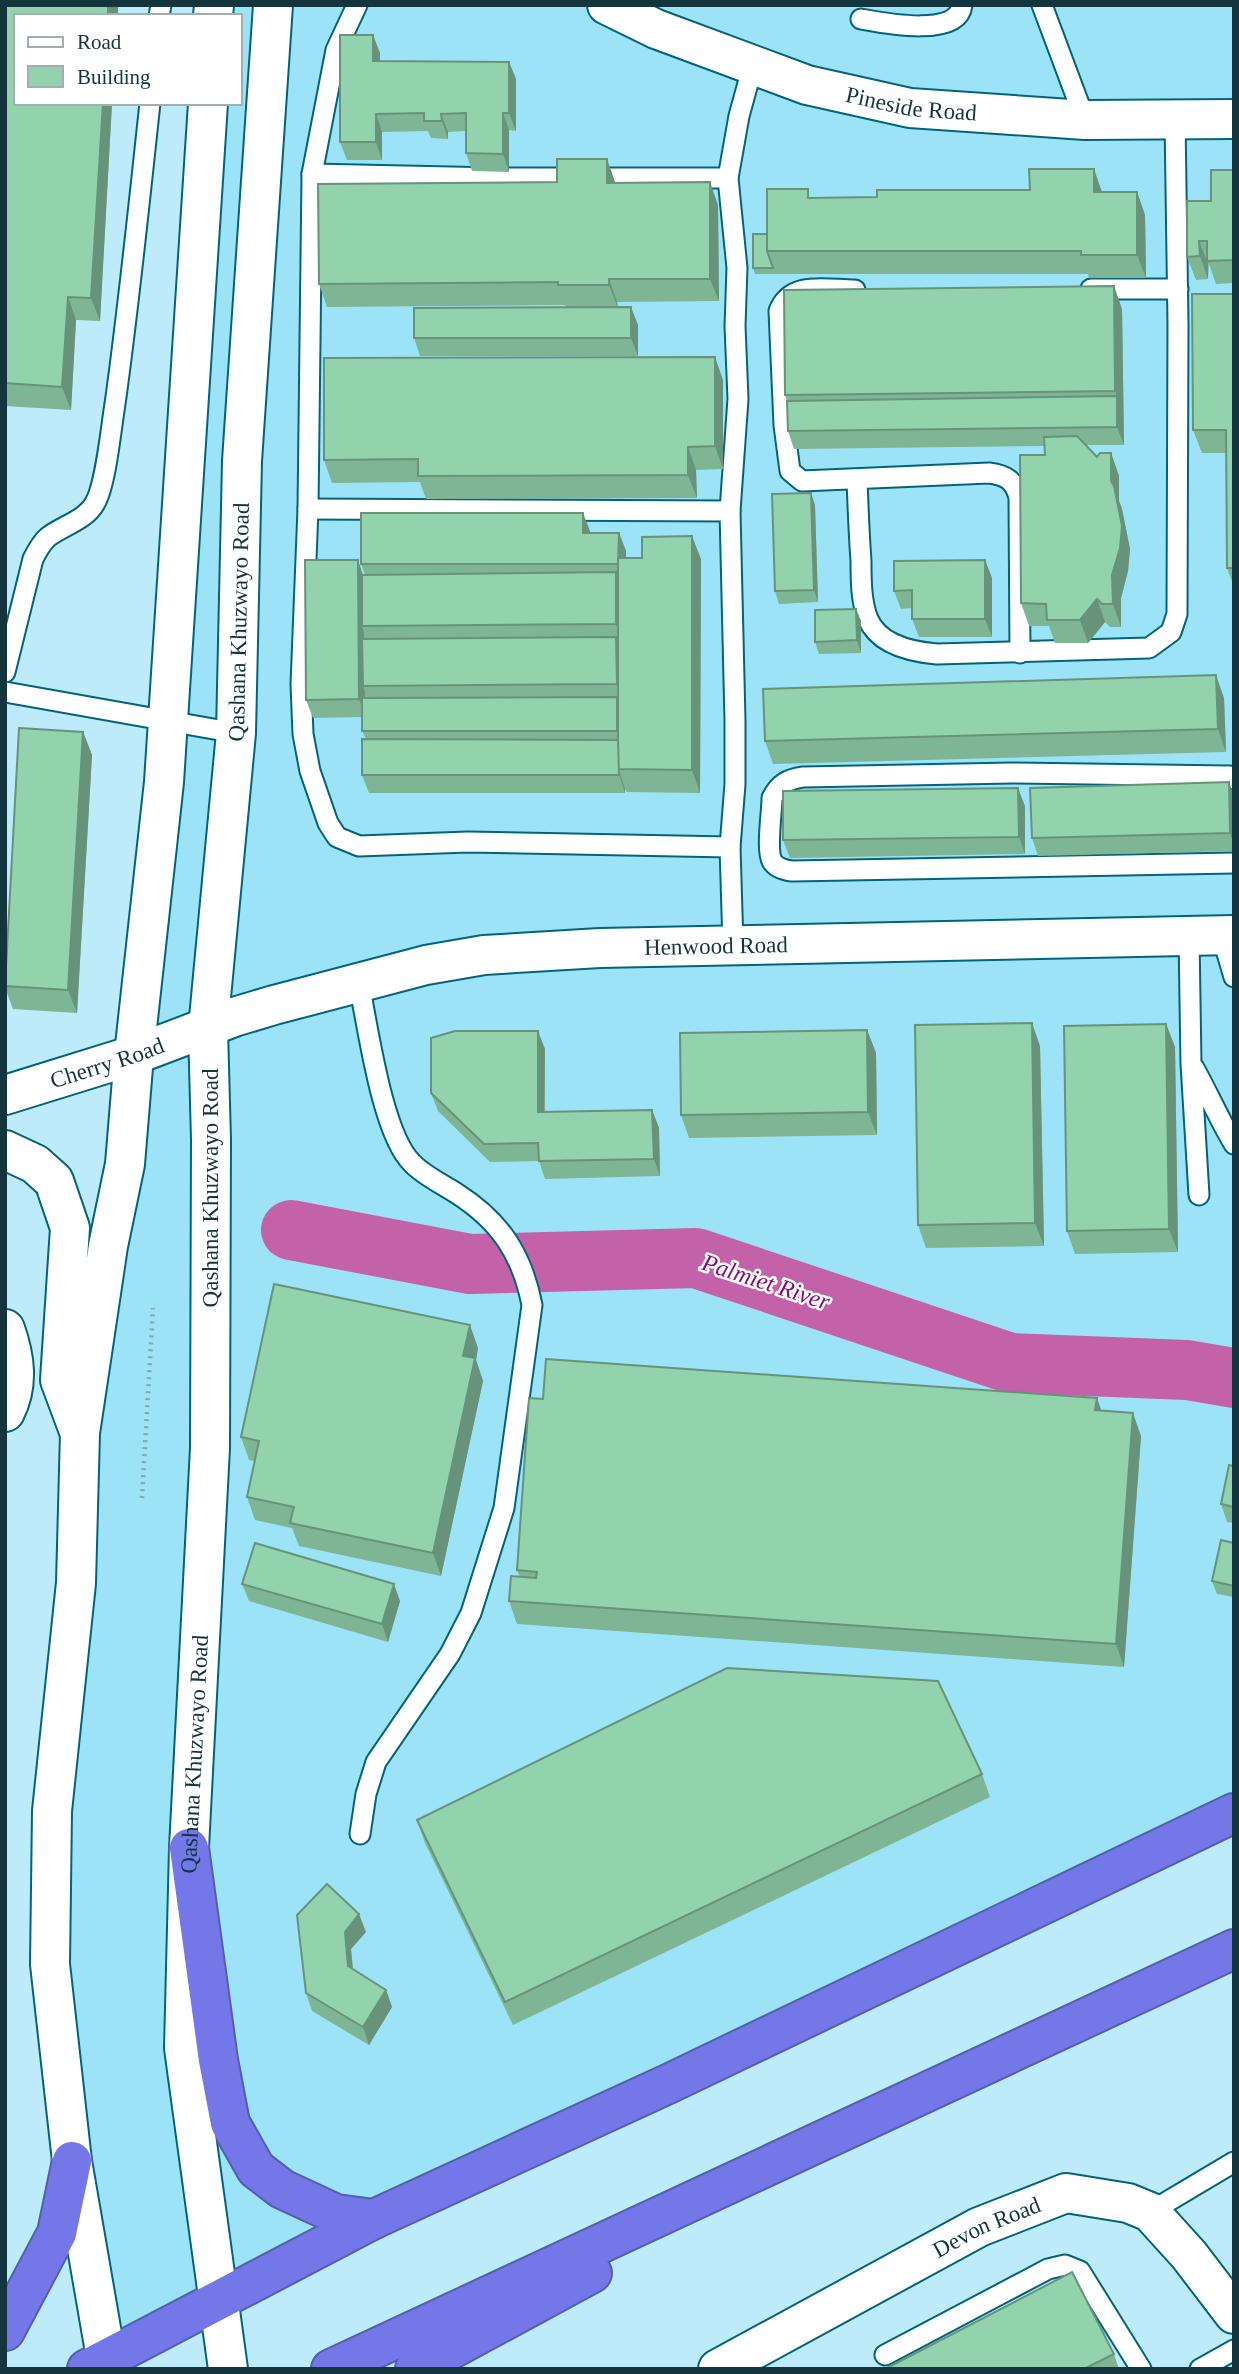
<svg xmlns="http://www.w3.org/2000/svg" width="1239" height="2374" font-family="'Times New Roman',serif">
  <rect width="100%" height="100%" fill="#beebf9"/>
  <path fill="#9de3f7" d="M216 5H1234V1812L108 2357 53 1964 108 1249 210 103H240V16H215Z"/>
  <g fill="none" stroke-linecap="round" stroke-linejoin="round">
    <path stroke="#c462a9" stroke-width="60" d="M291 1230 470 1264 696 1258 1010 1363 1187 1370 1234 1378"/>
    <defs>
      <g id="lane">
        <path d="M357 5 336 50 312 174 308 509 301 684 303 734 310 771 328 823 337 837 359 846 468 842 730 847"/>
        <path d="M1042 5 1085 120"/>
        <path d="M159 16 161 5"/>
        <path d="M861 19C883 23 958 38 962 5"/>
        <path d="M312 174 497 178H728"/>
        <path d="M1091 289H1178"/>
        <path d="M855 290C827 290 791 280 779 311L784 425 790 471 802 481 989 473C1005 475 1015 480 1019 498L1020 653"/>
        <path d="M857 480C858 507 859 534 861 561 861 579 861 602 868 619 879 645 913 652 937 654L1149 648 1171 632 1177 614 1178 324 1175 119"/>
        <path d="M308 509 730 511"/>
        <path d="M5 672 33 559C37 551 41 543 48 537 62 526 86 520 95 503 106 484 111 428 115 404 129 304 139 204 150 103"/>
        <path d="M5 692 236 733"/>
        <path d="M1234 779 1230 776 1012 773 803 777C788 779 779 784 772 798 772 813 766 849 772 861 776 868 784 870 792 871L1234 863"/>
        <path d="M1189 936 1191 1064 1199 1195"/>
        <path d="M1222 936 1234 977"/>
        <path d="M733 945 730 847 735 784V721L730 511 738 399 735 326 737 268 728 178 739 116 753 65"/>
        <path d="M359 984C368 1027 382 1134 412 1163 423 1175 442 1184 456 1193 500 1221 522 1254 532 1305L504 1508 471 1613 450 1654 376 1762 366 1794 360 1834"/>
        <path d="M1194 1068C1208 1093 1219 1119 1234 1144"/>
        <path d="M1150 2212 1234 2162"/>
        <path d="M885 2355 1048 2269 1065 2265 1080 2271 1141 2369"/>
        <path d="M1200 2369 1234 2350"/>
      </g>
      <g id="street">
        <path id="s1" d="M607 5 656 29 807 85 910 108 1085 120 1234 119"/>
        <path id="s2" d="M5 1095 134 1055 234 1017 274 1005 426 965 484 955 600 948 1234 935"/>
        <path d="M5 1329C15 1357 19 1385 5 1412"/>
        <path id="s3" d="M718 2369 979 2227 1066 2193 1128 2203 1150 2212 1189 2255 1234 2314"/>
      </g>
      <g id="secondary">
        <path d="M213 16 214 5"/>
        <path d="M5 1150 35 1164 54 1181 70 1228 60 1380 79 1431"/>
        <path d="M108 2369 72 2161 50 1964 52 1811 76 1583 80 1433 108 1246 125 1164 134 1055 164 782 208 103"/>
        <path id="s4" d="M228 2369 184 2048 189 1848 210 1448 211 1140 208 1029 236 733 242 461 273 5"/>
      </g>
      <g id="highway">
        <path d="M189 1848 218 2060 230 2123 256 2169 282 2189 336 2214 374 2219"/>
        <path d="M5 2331 57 2233 72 2161"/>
        <path d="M87 2369 374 2219 668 2084 1234 1813"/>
        <path d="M331 2369 1234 1949"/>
        <path d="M415 2369 592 2273"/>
      </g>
    </defs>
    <use href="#lane" stroke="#026479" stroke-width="23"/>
    <use href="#street" stroke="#026479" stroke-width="42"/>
    <use href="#secondary" stroke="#026479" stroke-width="42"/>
    <use href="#highway" stroke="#5260ac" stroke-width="42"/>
    <path stroke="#80a9b5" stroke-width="4.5" stroke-dasharray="2 5" stroke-linecap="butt" d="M142 1498 153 1308"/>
    <use href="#lane" stroke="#fff" stroke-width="19"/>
    <use href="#street" stroke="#fff" stroke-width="38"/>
    <use href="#secondary" stroke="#fff" stroke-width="38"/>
    <use href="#highway" stroke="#7377e8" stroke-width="38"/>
  </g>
  <g fill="#7eb595">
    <path d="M5 5H118V16H16V103H112L100 321 76 320 71 410 5 406Z"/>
    <path d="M380 53V61L509 62 516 79V131L509 130V172L472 171 466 153V131L448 132V139L431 138 428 131 382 132V160H347L340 142Z"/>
    <path d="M1234 170V283L1216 284 1209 264 1208 279 1196 280 1187 257 1211 201Z"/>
    <path d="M1102 192H1137L1145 215 1146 278H1089L1088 274H755L753 268 767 234 811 198 877 197Z"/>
    <path d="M718 205 719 301 617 302 618 307 638 325V356H420L414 338 566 308 565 305 327 307 319 284Z"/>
    <path d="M1234 294V587L1227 568 1226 453H1202L1193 430Z"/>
    <path d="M1122 309 1124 445H1086L1097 457 1111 453 1119 476V501L1122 509 1130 549 1128 571 1121 598V627H1110L1105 622 1088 643H1055L1049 626H1029L1021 603 1045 455 1044 446 794 449 788 431 787 401 785 395Z"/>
    <path d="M723 380V469L696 470 697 498 426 499 420 482 332 483 324 460Z"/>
    <path d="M815 505 818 602 779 604 775 591Z"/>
    <path d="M590 531V533H619L626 551V558L701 559 700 793 627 792 625 789V793H369L362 775 366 739 362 731V717L313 718 306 700 363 575H365L361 564Z"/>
    <path d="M985 560 992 578V637H919L912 619V608L901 609 894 591Z"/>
    <path d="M856 609 861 621V653L819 654 815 642Z"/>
    <path d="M1224 698 1226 752 773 764 765 741Z"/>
    <path d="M83 732 92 755 77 1013 13 1009 5 988V974Z"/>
    <path d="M1234 797V851L1038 856 1032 838Z"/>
    <path d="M1025 806V854L790 858 783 840Z"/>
    <path d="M1166 1024 1175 1047 1178 1252 1075 1254 1067 1231Z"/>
    <path d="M867 1030 876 1053 877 1135 689 1138 681 1115Z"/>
    <path d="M1040 1046 1044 1246 926 1248 918 1225Z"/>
    <path d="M545 1049V1112L652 1110 659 1128 660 1176 545 1179 539 1161 490 1162 438 1111 431 1093Z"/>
    <path d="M478 1348 476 1360 483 1381 441 1576 299 1546 292 1528 255 1520 247 1497 255 1461 249 1460 241 1437Z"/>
    <path d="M543 1399 1101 1411 1141 1436 1124 1667 517 1624 509 1601 520 1577 517 1570Z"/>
    <path d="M1234 1466V1523L1227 1522 1221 1504Z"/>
    <path d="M1234 1543V1597L1217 1594 1212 1581Z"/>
    <path d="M242 1584 400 1601 388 1642 249 1601Z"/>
    <path d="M982 1774 990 1797 513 2025 425 1843 417 1820Z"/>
    <path d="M366 1932 351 1949 353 1969 386 1990 392 2007 369 2045 312 2011 306 1993Z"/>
    <path d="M1114 2354 1119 2369H885Z"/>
  </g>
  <g fill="#669379">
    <rect x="108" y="5" width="10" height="11"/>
    <path d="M373 35 380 53V79L373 61Z"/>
    <path d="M509 62 516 79V131L509 113Z"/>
    <path d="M103 103H112L100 321 91 298Z"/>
    <path d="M503 113 509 130V172L503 154Z"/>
    <path d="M376 114 382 132V160L376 142Z"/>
    <path d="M441 114 448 132V139L442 121Z"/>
    <path d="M607 159 615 182 616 206 607 183Z"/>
    <path d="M1094 169 1102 192H1094Z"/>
    <path d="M710 182 718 205 719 301 710 279Z"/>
    <path d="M1137 192 1145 215 1146 278 1137 255Z"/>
    <path d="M1199 241 1208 264V279L1200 256Z"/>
    <path d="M609 279 617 302 618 308 609 285Z"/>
    <path d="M1114 286 1122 309 1124 445 1117 427V396L1115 391Z"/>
    <path d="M68 297 76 320 71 410 62 387Z"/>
    <path d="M631 307 638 325V356L631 338Z"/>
    <path d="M715 357 723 380V469L715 446Z"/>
    <path d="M688 447 696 470 697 498 688 475Z"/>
    <path d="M1111 453 1119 476V501L1122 509 1130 549 1128 571 1121 598V627L1113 604Z"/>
    <path d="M811 493 815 505 818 602 814 590Z"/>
    <path d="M583 513 590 531V551L583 533Z"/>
    <path d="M619 533 626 551V582L619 564Z"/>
    <path d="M692 536 701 559 700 793 692 770Z"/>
    <path d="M358 560 364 578 362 626 364 633 365 686H363L365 692V717L359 699Z"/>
    <path d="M985 560 992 578V637L985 619Z"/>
    <path d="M616 572 623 590V642L616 624Z"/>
    <path d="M1097 599 1105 622 1088 643 1080 620Z"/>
    <path d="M856 609 861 621V653L857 640Z"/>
    <path d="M616 637 623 655V702L617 684Z"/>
    <path d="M1216 675 1224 698 1226 752 1218 729Z"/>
    <path d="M83 732 92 755 77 1013 68 990Z"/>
    <path d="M619 771 625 789V793L619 775Z"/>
    <path d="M1229 782 1234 797V844L1230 833Z"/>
    <path d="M1018 788 1025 806V854L1019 837Z"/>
    <path d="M1032 1023 1040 1046 1044 1246 1035 1223Z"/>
    <path d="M1166 1024 1175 1047 1178 1252 1169 1229Z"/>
    <path d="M867 1030 876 1053 877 1135 868 1112Z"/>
    <path d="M538 1031 545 1049 544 1130 538 1112Z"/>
    <path d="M652 1110 659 1128 660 1176 654 1159Z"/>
    <path d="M470 1325 478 1348 476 1360 483 1381 441 1576 433 1553 463 1356Z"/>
    <path d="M1097 1398 1105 1421 1095 1410Z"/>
    <path d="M1133 1413 1141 1436 1124 1667 1116 1644Z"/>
    <path d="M394 1584 400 1601 388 1642 382 1624Z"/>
    <path d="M359 1914 366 1932 351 1949 354 1984 348 1966 345 1932Z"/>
    <path d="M386 1990 392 2007 369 2045 363 2027Z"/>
  </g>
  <g fill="#92d2ad" stroke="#669379" stroke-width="2">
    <path d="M5 5H108V16H16V103H103L91 298 68 297 62 387 5 383Z"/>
    <path d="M340 35H373V61L509 62V113H503V154L466 153V113L441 114 442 121H424V113L376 114V142H340Z"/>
    <path d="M557 159H607V183L710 182V279H609V285H558V282L319 284 318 184 557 182Z"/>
    <path d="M1029 169H1094V192H1137V255H1081V251H767V189H808V198L877 197V190H1030Z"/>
    <path d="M1211 170H1234V260L1207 261V241H1199L1200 256 1187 257V201H1211Z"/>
    <path d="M753 234H767V251L773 268H753Z"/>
    <path d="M1114 286 1115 391 785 395 784 290Z"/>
    <path d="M1192 294H1234V568H1227L1226 430H1193Z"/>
    <path d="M631 307V338H414V308Z"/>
    <path d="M715 357V446L688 447V475L418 476V459L324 460V358Z"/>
    <path d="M1117 396V427L788 431 787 401Z"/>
    <path d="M1077 436 1097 457 1100 453H1111V481L1114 486 1122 526 1120 548 1112 575 1113 604H1102L1097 599 1080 620H1047L1046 604 1021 603 1020 455H1045L1044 437Z"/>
    <path d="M811 493 814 590 775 591 772 494Z"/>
    <path d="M361 513H583V533H619L618 564H361Z"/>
    <path d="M692 536V770L618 769V558H642V537Z"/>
    <path d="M305 560H358L359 699 306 700Z"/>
    <path d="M985 560V619H912V590L894 591V561Z"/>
    <path d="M616 572V624L362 626V575Z"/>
    <path d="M856 609 857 640 815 642V610Z"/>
    <path d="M616 637 617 684 363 686 362 639Z"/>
    <path d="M1216 675 1218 729 765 741 763 689Z"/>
    <path d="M617 697V731H362V698Z"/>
    <path d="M19 728 83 732 68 990 5 986Z"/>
    <path d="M362 739 618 740 619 775H362Z"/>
    <path d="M1229 782 1230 833 1032 838 1030 788Z"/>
    <path d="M1018 788 1019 837 783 840V791Z"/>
    <path d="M1032 1023 1035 1223 918 1225 915 1025Z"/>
    <path d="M1166 1024 1169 1229 1067 1231 1064 1026Z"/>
    <path d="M867 1030 868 1112 681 1115 680 1033Z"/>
    <path d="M455 1031H538V1112L652 1110 654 1159 539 1161 538 1143 484 1144 431 1093V1038Z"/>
    <path d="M274 1284 470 1325 463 1356 475 1358 433 1553 290 1523 294 1507 247 1497 259 1441 241 1437Z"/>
    <path d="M546 1359 1097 1398 1095 1410 1133 1413 1116 1644 509 1601 511 1576 536 1578 537 1572 517 1570 529 1398 543 1399Z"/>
    <path d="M1229 1465 1234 1466V1507L1221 1504Z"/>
    <path d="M1221 1540 1234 1543V1586L1212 1581Z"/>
    <path d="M255 1543 394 1584 382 1624 242 1584Z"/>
    <path d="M727 1668 938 1681 982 1774 505 2002 417 1820Z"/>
    <path d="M327 1884 359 1914 345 1932 348 1966 386 1990 363 2027 306 1993 297 1915Z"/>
    <path d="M1072 2272 1114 2354 1084 2369H885Z"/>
  </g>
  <g text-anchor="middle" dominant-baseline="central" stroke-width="5" stroke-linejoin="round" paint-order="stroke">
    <g font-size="23" fill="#14353e" stroke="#fff">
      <text stroke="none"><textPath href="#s1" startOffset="322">Pineside Road</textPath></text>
      <text stroke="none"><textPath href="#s4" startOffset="1752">Qashana Khuzwayo Road</textPath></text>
      <text stroke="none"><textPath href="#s2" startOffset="732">Henwood Road</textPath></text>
      <text stroke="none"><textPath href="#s2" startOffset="107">Cherry Road</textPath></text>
      <text transform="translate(210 1188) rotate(-90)">Qashana Khuzwayo Road</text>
      <text stroke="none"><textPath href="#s4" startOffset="618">Qashana Khuzwayo Road</textPath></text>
      <text stroke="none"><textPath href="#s3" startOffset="304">Devon Road</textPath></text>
    </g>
    <g font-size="24" font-style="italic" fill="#8a0d72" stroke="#fff">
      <text transform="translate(766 1282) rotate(18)">Palmiet River</text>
    </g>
  </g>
  <rect width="1239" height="2374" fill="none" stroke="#14353e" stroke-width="14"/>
  <rect x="14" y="14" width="228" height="91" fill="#ffffff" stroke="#a1aeb2" stroke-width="2"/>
  <rect x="28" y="37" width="35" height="10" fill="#ffffff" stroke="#a1aeb2" stroke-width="2"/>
  <text x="77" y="49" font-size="21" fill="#14353e">Road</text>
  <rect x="28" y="66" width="35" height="21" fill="#92d2ad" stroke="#a1aeb2" stroke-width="2"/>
  <text x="77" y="84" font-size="21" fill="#14353e">Building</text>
</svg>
